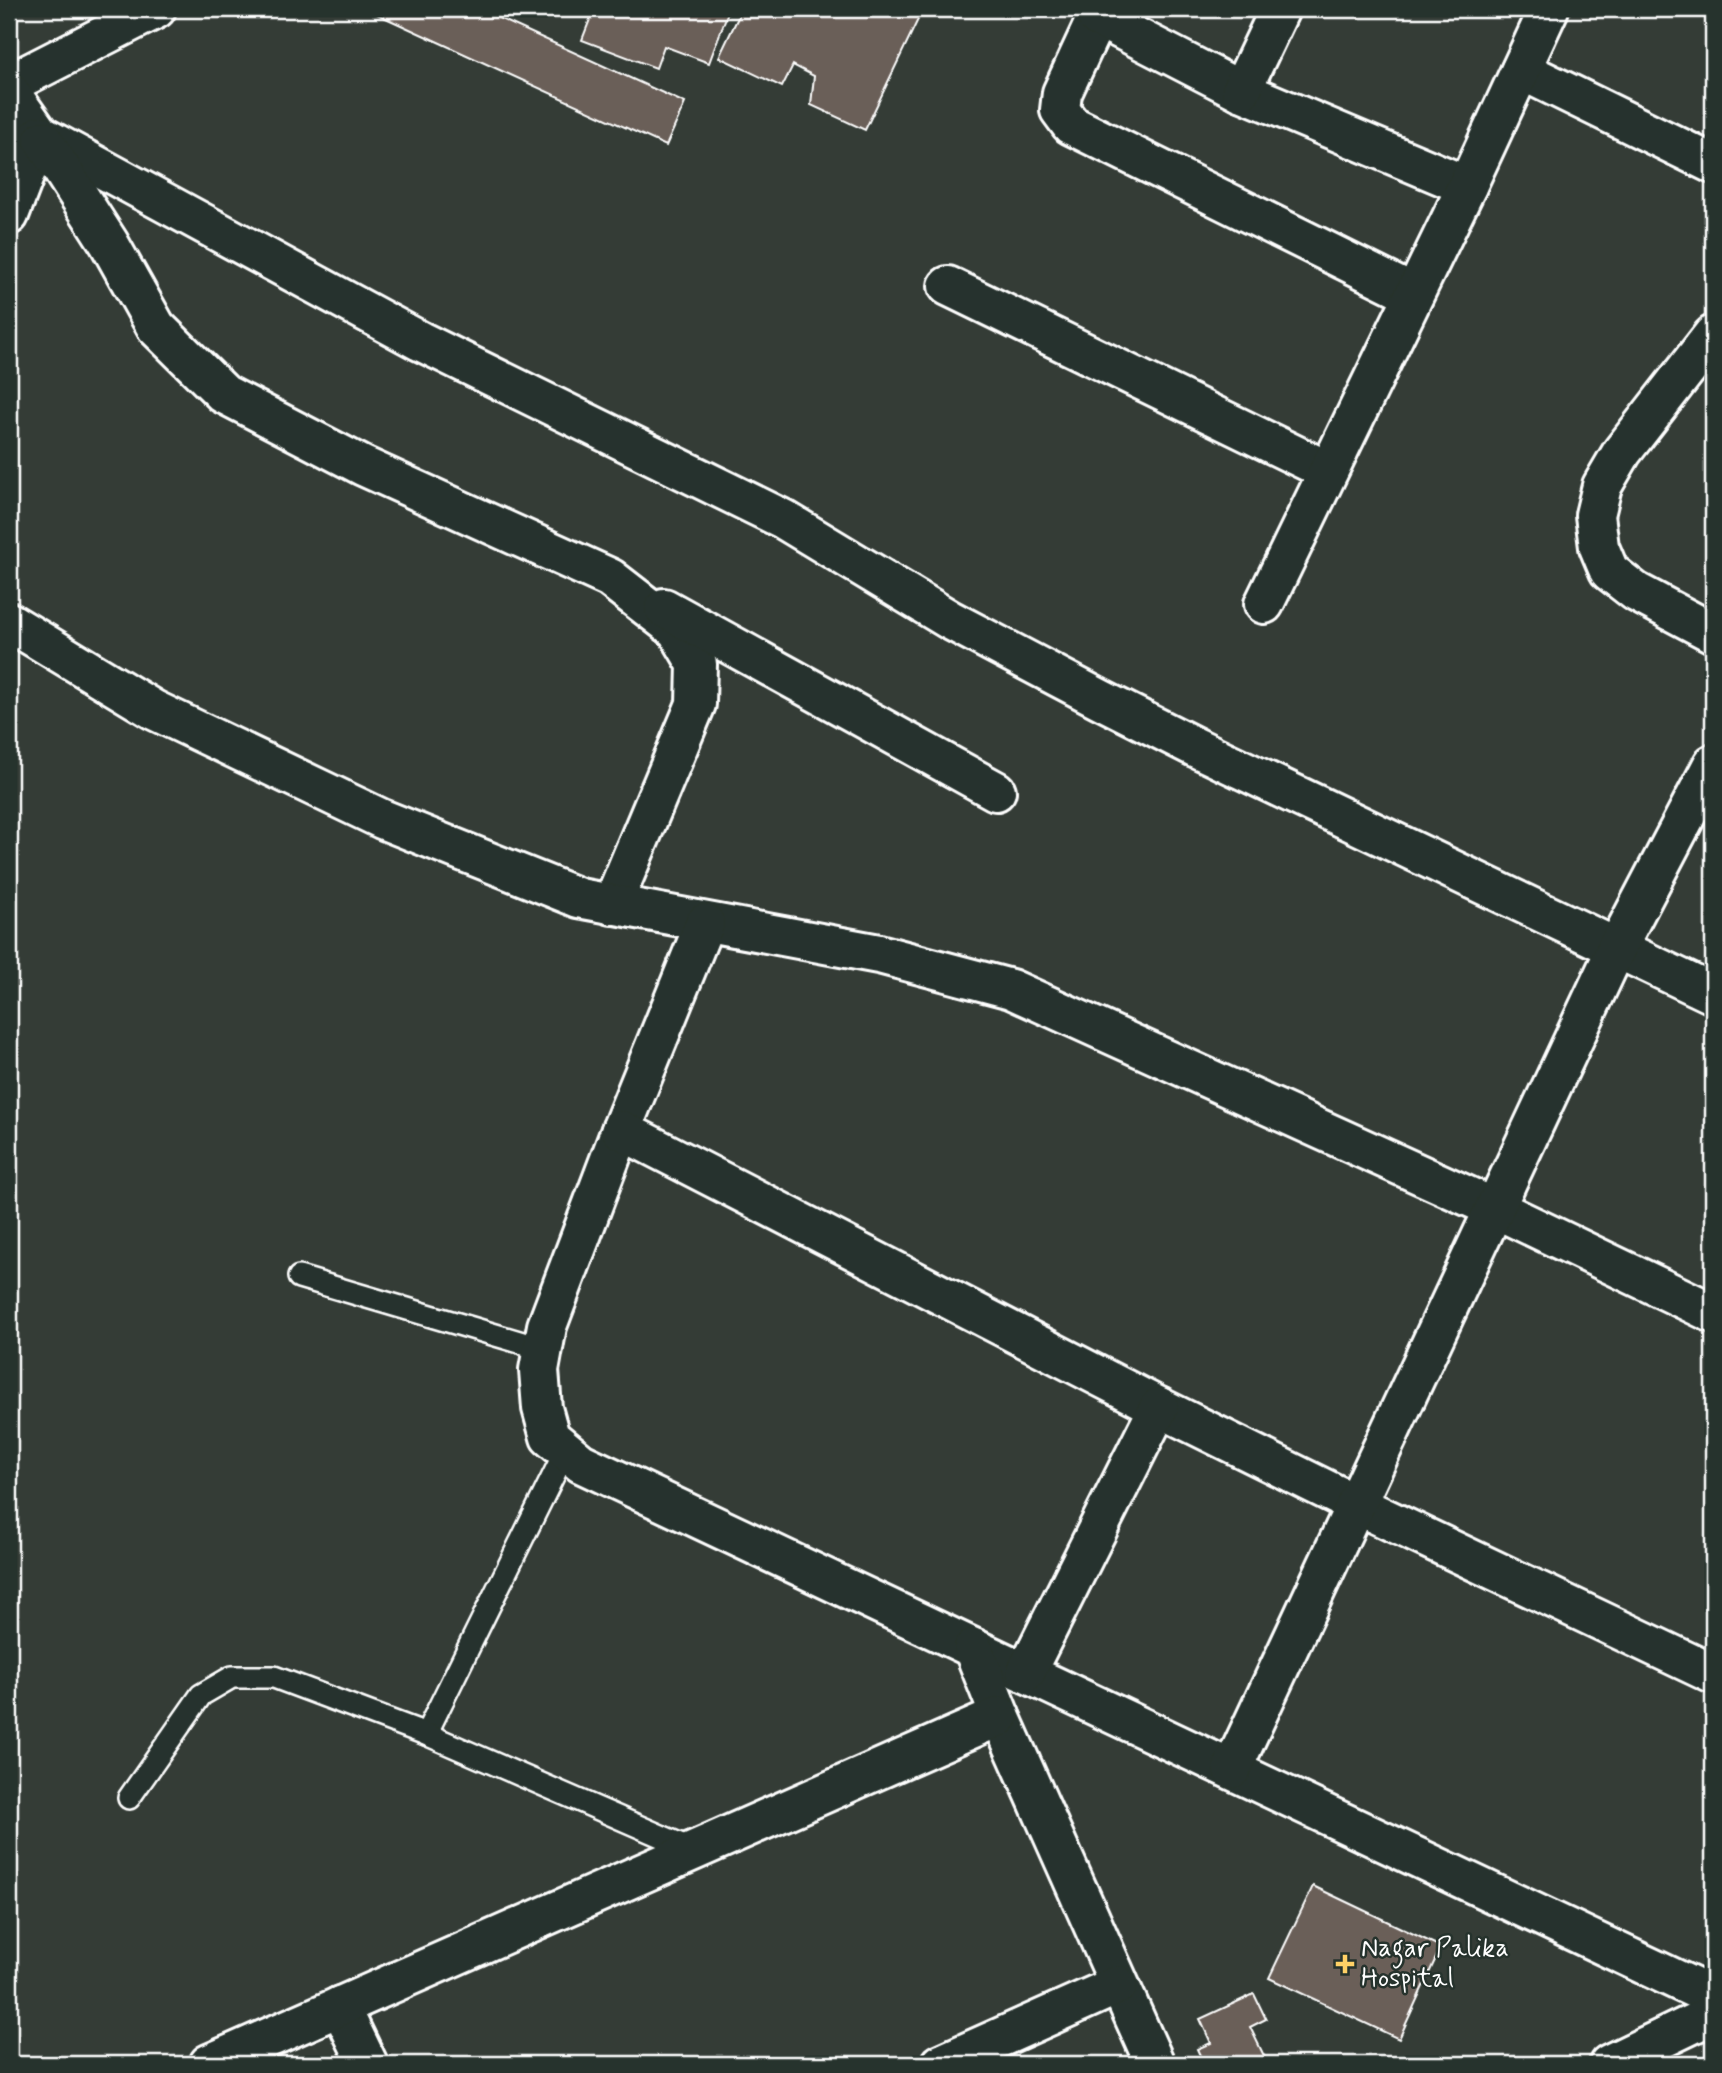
<svg xmlns="http://www.w3.org/2000/svg" width="1722" height="2073" font-family="Mynerve,sans-serif">
  <rect width="100%" height="100%" fill="#343c36"/>
  <filter id="ink" filterUnits="userSpaceOnUse"><feTurbulence type="fractalNoise" baseFrequency=".0143" numOctaves="2"/><feDisplacementMap in="SourceGraphic" scale="14" xChannelSelector="R" yChannelSelector="G"/><feConvolveMatrix kernelMatrix="1 2 1 2 8 2 1 2 1" color-interpolation-filters="sRGB"/></filter>
  <g filter="url(#ink)">
    <g fill="#6b5f58" stroke="#fff" stroke-width="2">
      <path d="M366 9H479L685 103 666 146Z"/>
      <path d="M594 9H729L709 63 664 46 656 68 582 40Z"/>
      <path d="M742 9H923L865 130 811 105 814 76 793 65 782 87 719 57Z"/>
      <path d="M1313 1886 1441 1947 1399 2039 1269 1978Z"/>
      <path d="M1254 1994 1266 2019 1250 2027 1268 2064H1204L1197 2049 1211 2043 1200 2019Z"/>
    </g>
    <g fill="none" stroke-linecap="round" stroke-linejoin="round">
      <defs>
        <g id="lane">
          <path d="M299 1277 543 1349"/>
          <path d="M426 1734 566 1450"/>
          <path d="M129 1798 201 1695 232 1677H274L426 1734 693 1850"/>
        </g>
        <g id="street">
          <path d="M1101 9 1062 93 1060 110 1071 125 1413 294"/>
          <path d="M1097 17 1241 91 1467 186"/>
          <path d="M1521 70 1713 164"/>
          <path d="M9 84 156 9"/>
          <path d="M9 91 40 135 9 215"/>
          <path d="M1241 91 1280 9"/>
          <path d="M40 135 420 341 783 519 950 620 1100 699 1197 748 1713 994"/>
          <path d="M43 140 109 243 156 327 224 394 363 466 610 578 677 630 697 664 696 704 612 905"/>
          <path d="M948 286 1328 471"/>
          <path d="M1713 335 1622 452 1602 486 1595 515 1599 547 1609 571 1636 592 1713 633"/>
          <path d="M1264 604 1467 186 1549 9"/>
          <path d="M664 608 996 791"/>
          <path d="M9 622 154 710 382 819 579 898 879 954 1011 989 1494 1208 1713 1313"/>
          <path d="M705 923 621 1130 547 1326 539 1370 542 1408 550 1437 581 1463 1713 1997"/>
          <path d="M621 1130 1159 1407 1357 1505 1713 1674"/>
          <path d="M973 1648 1000 1716 1155 2064"/>
          <path d="M1026 1672 1159 1407"/>
          <path d="M1232 1769 1616 949 1713 764"/>
          <path d="M340 2006 368 2064"/>
          <path d="M209 2064 1000 1716"/>
          <path d="M941 2064 1118 1985"/>
          <path d="M1609 2064 1713 2014"/>
        </g>
      </defs>
      <use href="#lane" stroke="#fff" stroke-width="26"/>
      <use href="#street" stroke="#fff" stroke-width="44"/>
      <use href="#lane" stroke="#26332d" stroke-width="21"/>
      <use href="#street" stroke="#26332d" stroke-width="38"/>
    </g>
  </g>
  <path fill="#ffd166" stroke="#26332d" stroke-width="2.5" d="M1341.5 1953.5h7v7h7v7h-7v7h-7v-7h-7v-7h7z"/>
  <g text-anchor="middle" dominant-baseline="central" stroke-width="5" stroke-linejoin="round" paint-order="stroke">
    <g font-size="26" fill="#fff" stroke="#26332d" text-anchor="start">
      <text x="1361" y="1949">Nagar Palika<tspan x="1361" dy="30">Hospital</tspan></text>
    </g>
  </g>
  <rect width="1722" height="2073" fill="none" stroke="#26332d" stroke-width="35"/>
  <rect x="18" y="18" width="1687" height="2038" fill="none" stroke="#fff" stroke-width="2.5" filter="url(#ink)"/>
</svg>
